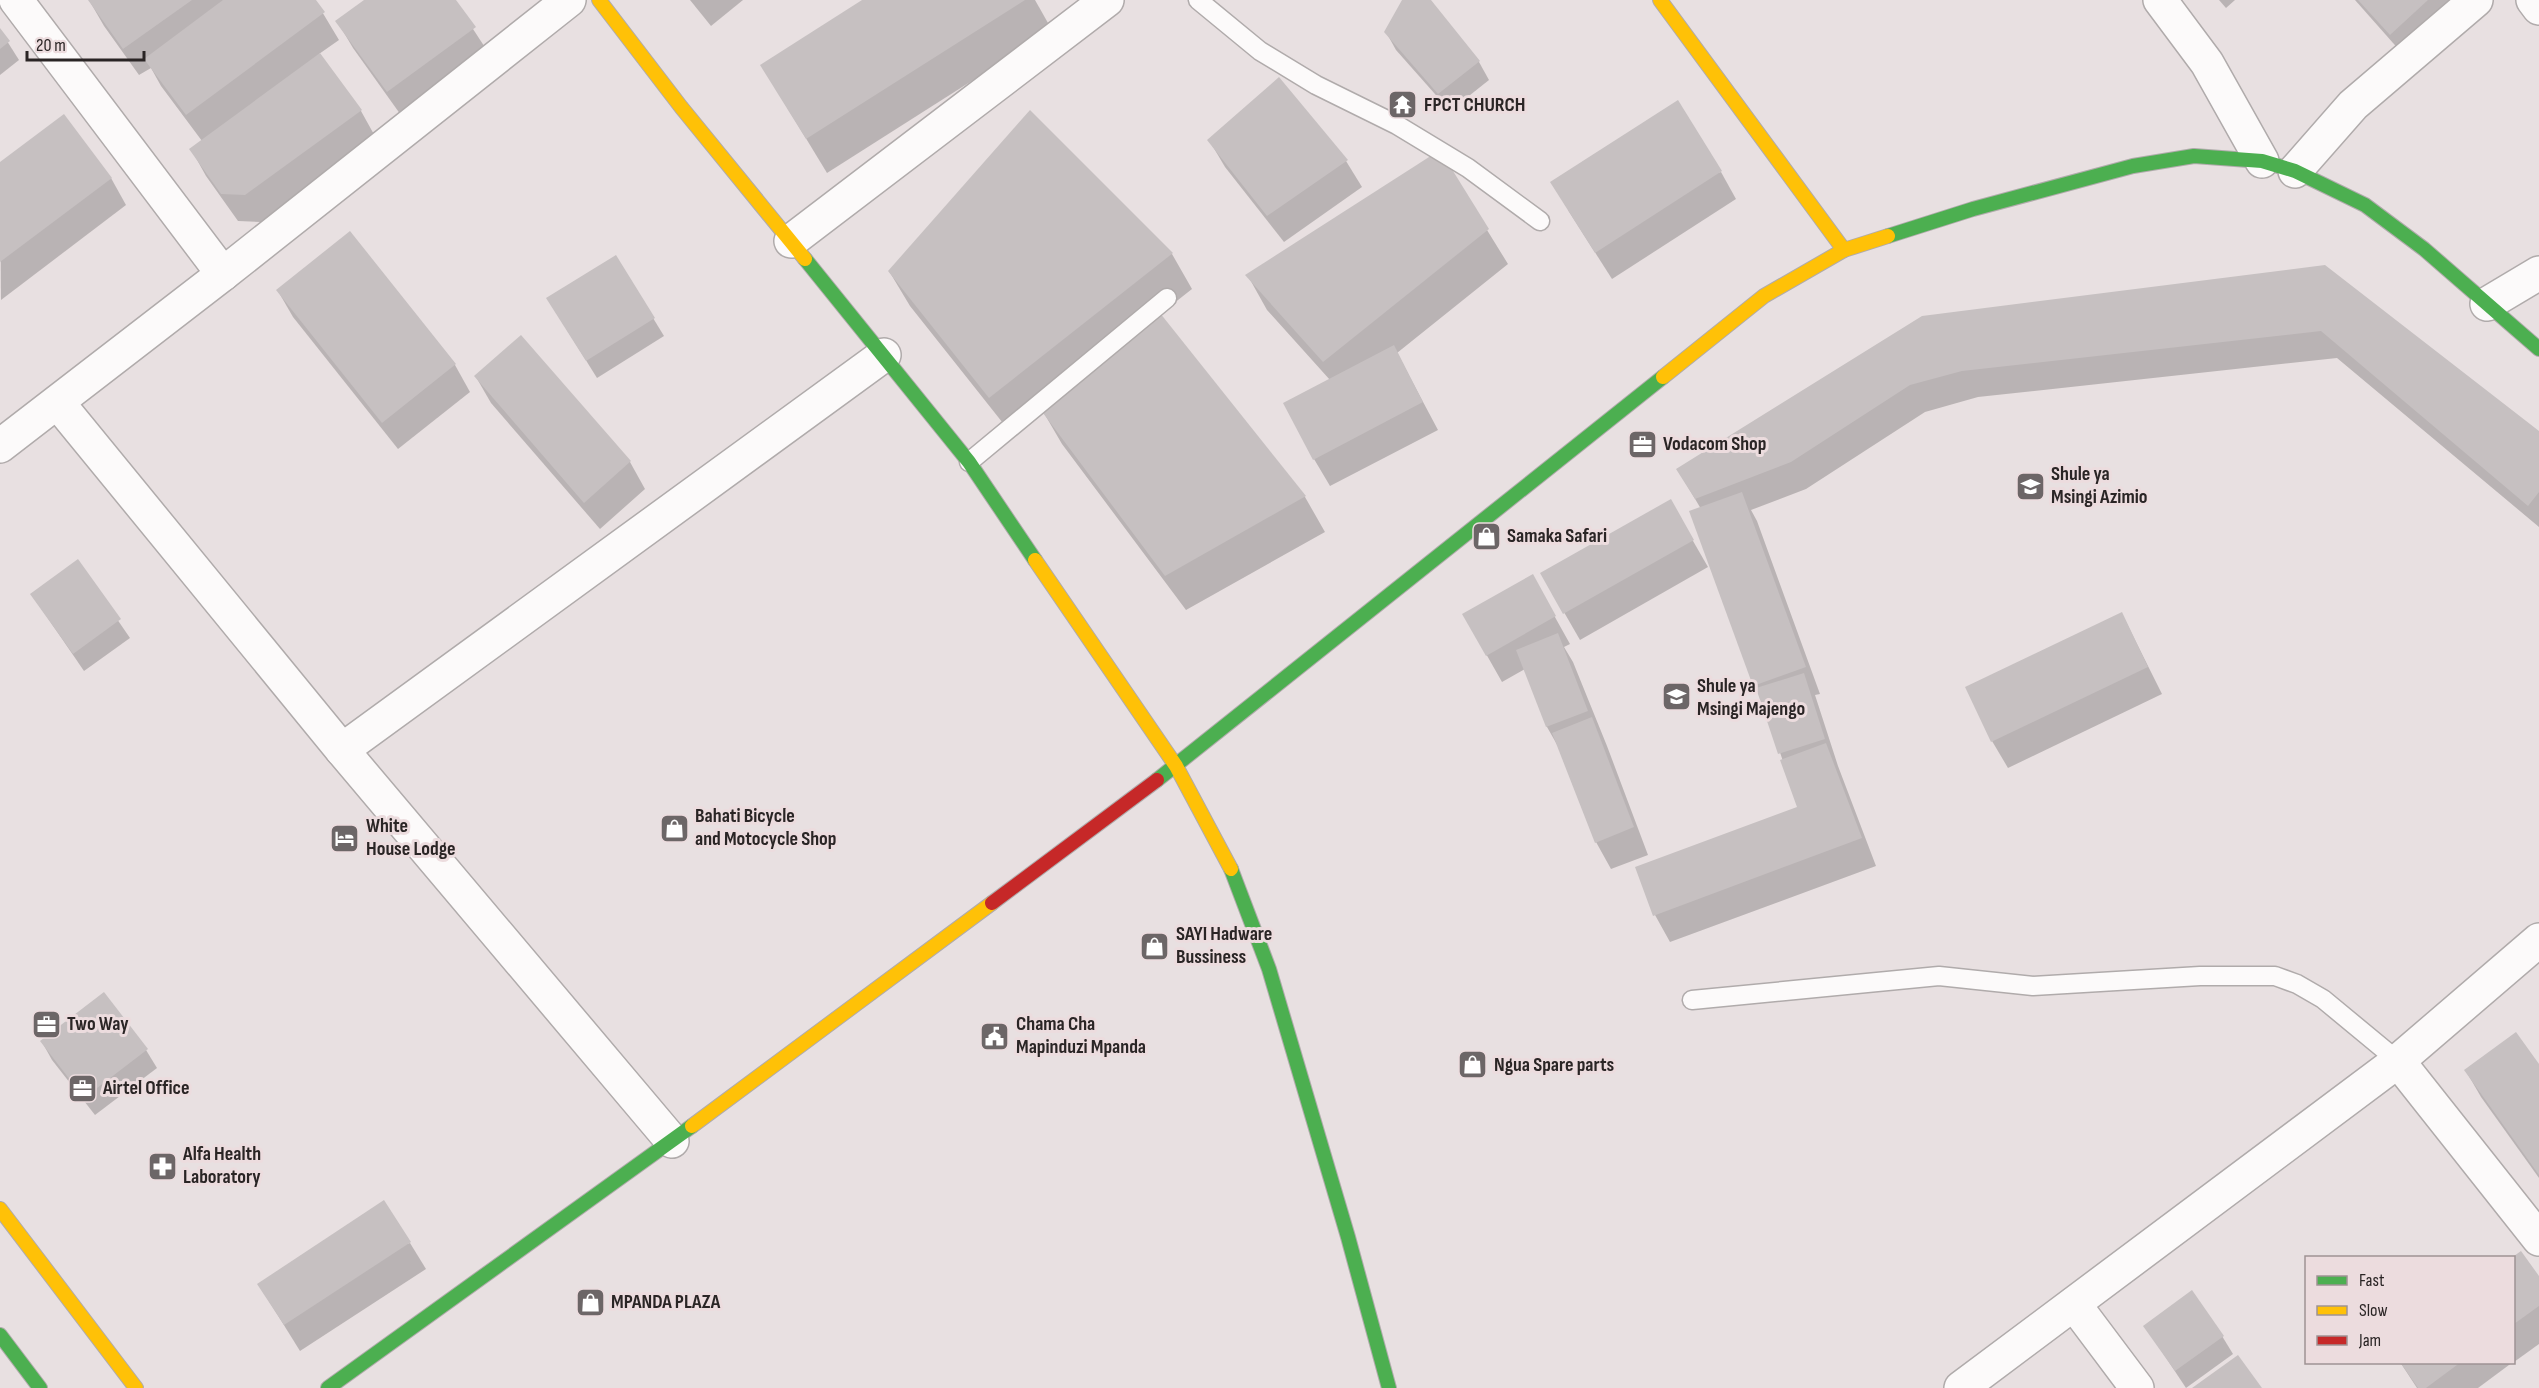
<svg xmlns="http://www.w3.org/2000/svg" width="2539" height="1388" font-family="'Sofia Sans Condensed',sans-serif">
  <rect width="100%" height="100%" fill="#e8e0e1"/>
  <g fill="#0003">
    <path d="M89 0H315L339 40 319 54 361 111 376 138 261 222 238 221 206 176 191 149 202 141 161 86 151 68 139 75 104 26Z"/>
    <path d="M366 0H454L490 55 403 118 353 48 337 21Z"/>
    <path d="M690 0H743L711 26Z"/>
    <path d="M865 0H1035L1052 30 827 173 762 66Z"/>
    <path d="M1404 0H1429L1479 62 1489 80 1450 111 1396 50 1386 32Z"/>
    <path d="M2219 0H2235L2226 8Z"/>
    <path d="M2355 0H2458L2401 52Z"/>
    <path d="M0 30 19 60 0 75Z"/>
    <path d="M1209 140 1346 161 1362 187 1284 242 1225 167Z"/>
    <path d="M0 164 111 178 126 205 1 300Z"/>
    <path d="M1721 172 1736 199 1612 279 1568 210Z"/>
    <path d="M1487 230 1508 264 1397 353 1438 430 1330 486 1314 459 1330 380 1267 310 1248 276Z"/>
    <path d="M1172 254 1192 289 1159 315 1305 497 1325 532 1186 610 1062 444 1041 408 1010 432 910 306 889 271Z"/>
    <path d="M2324 267 2539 433V527L2337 358 1978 397 1925 412 1806 489 1751 510 1757 521 1820 694 1815 695 1838 766 1876 866 1670 942 1655 915 1799 808 1760 694 1755 685 1701 509 1678 470 1923 317Z"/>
    <path d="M278 291 455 365 470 392 398 449 293 317Z"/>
    <path d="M559 317 653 318 664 336 597 378Z"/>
    <path d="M476 377 630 462 645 489 600 529 491 403Z"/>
    <path d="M1670 501 1708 567 1580 640 1542 574Z"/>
    <path d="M77 561 130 638 84 671 32 595Z"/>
    <path d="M1532 576 1570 644 1564 647 1573 662 1607 746 1648 855 1611 869 1596 842 1559 748 1547 727 1525 669 1502 682 1464 615Z"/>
    <path d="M2122 614 2162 694 2008 768 1992 741Z"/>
    <path d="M42 1042 146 1050 157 1068 95 1115 52 1060Z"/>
    <path d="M2539 1066V1178L2481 1097 2466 1071Z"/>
    <path d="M410 1243 426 1269 300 1351 259 1285Z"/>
    <path d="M2521 1253 2539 1278V1344L2514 1362V1258Z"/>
    <path d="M2145 1326 2222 1336 2233 1354 2186 1388Z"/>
    <path d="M2400 1362H2513L2478 1388H2417Z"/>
  </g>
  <g fill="#c6c0c1">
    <path d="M88 0H192L123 49Z"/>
    <path d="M223 0H316L325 12 186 115 144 59Z"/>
    <path d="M364 0H456L476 27 387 92 335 21Z"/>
    <path d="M862 0H1025L806 139 760 65Z"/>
    <path d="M1402 0H1431L1480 61 1438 94 1384 32Z"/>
    <path d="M2358 0H2428L2390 35Z"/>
    <path d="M0 28 10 41 0 49Z"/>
    <path d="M320 53 362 110 245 195 221 194 189 149Z"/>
    <path d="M1279 77 1348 160 1267 216 1207 140Z"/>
    <path d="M1678 100 1722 171 1595 253 1550 182Z"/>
    <path d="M1030 110 1173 253 989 398 888 271Z"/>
    <path d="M64 114 112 178 0 262V162Z"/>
    <path d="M1440 150 1489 229 1323 362 1245 275Z"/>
    <path d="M350 231 456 364 382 423 276 290Z"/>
    <path d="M616 255 655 318 586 361 546 298Z"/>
    <path d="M2325 265 2539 431V492L2528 506 2321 331 1962 371 1910 385 1791 462 1695 499 1676 469 1922 316Z"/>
    <path d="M1160 313 1306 496 1165 576 1040 409Z"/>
    <path d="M521 335 631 461 584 503 474 376Z"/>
    <path d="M1394 345 1423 402 1313 460 1283 403Z"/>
    <path d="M1742 492 1806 667 1753 686 1689 511Z"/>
    <path d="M1671 499 1694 540 1563 614 1540 573Z"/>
    <path d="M78 559 121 619 73 654 30 594Z"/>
    <path d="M1533 574 1556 616 1486 656 1462 614Z"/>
    <path d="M2122 612 2148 667 1991 742 1965 687Z"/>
    <path d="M1558 633 1588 711 1546 727 1516 650Z"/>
    <path d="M1804 673 1825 739 1778 754 1756 688Z"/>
    <path d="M1592 717 1634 827 1595 843 1552 733Z"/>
    <path d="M1826 743 1862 838 1653 916 1635 867 1797 807 1780 760Z"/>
    <path d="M104 992 148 1049 84 1098 40 1041Z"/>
    <path d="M2516 1032 2539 1064V1175L2464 1070Z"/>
    <path d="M384 1200 411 1242 284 1325 257 1284Z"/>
    <path d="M2521 1251 2539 1276V1306L2514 1324V1256Z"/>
    <path d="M2192 1290 2224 1336 2175 1371 2143 1326Z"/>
    <path d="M2238 1355 2262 1388H2192Z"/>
    <path d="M2400 1362H2461L2426 1388H2418Z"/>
  </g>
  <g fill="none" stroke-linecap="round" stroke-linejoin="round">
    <defs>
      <g id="lane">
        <path d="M1198 0 1260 51 1316 85 1397 125 1468 168 1540 221"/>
        <path d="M969 462 1167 298"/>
        <path d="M1692 1000 1939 976 2033 986 2200 976H2275L2297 984 2323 999 2398 1061"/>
      </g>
      <g id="street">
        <path d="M16 0 223 274"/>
        <path d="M2160 0 2207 63 2262 161"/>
        <path d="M2533 0 2539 8"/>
        <path d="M2295 171 2353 105 2476 0"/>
        <path d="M791 241 1107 0"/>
        <path d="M2487 304 2539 273"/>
        <path d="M58 403 342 750 672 1141"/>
        <path d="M0 446 223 274 569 0"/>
        <path d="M342 750 884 355"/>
        <path d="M2398 1061 2539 1239"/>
        <path d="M2074 1304 2137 1388"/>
        <path d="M1961 1388 2398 1061 2539 940"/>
      </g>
      <g id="fast">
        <path d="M1888 236 1973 209 2133 166 2194 156 2262 161 2295 171 2365 205 2424 249 2539 349"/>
        <path d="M805 259 969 462 1035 560"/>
        <path d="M1157 780 1663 377"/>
        <path d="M1231 869 1269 969 1348 1237 1389 1388"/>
        <path d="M0 1335 40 1388"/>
        <path d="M328 1388 692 1126"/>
      </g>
      <g id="slow">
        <path d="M599 0 681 107 805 259"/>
        <path d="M1660 0 1844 250"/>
        <path d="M1663 377 1764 296 1844 250 1888 236"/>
        <path d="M1035 560 1176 766 1231 869"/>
        <path d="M692 1126 992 903"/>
        <path d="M0 1209 136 1388"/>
      </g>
      <path id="jam" d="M992 903 1157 780"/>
    </defs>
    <use href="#lane" stroke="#b0abab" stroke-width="21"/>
    <use href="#street" stroke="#b0abab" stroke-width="36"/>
    <use href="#fast" stroke="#b0abab" stroke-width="16"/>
    <use href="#slow" stroke="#b0abab" stroke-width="16"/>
    <use href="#jam" stroke="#b0abab" stroke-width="16"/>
    <use href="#lane" stroke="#fcfafa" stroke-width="18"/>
    <use href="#street" stroke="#fcfafa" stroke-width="33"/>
    <use href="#fast" stroke="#4caf50" stroke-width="14"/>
    <use href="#slow" stroke="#ffc107" stroke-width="14"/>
    <use href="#jam" stroke="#c62828" stroke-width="14"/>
  </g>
  <defs>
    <symbol id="temple-square" viewBox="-11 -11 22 22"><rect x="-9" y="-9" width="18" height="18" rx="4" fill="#6c6667" stroke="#ecdcde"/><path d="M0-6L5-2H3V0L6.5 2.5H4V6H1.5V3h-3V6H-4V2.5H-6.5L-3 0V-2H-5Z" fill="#fff"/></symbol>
    <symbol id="office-square" viewBox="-11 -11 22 22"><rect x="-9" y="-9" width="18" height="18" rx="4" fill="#6c6667" stroke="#ecdcde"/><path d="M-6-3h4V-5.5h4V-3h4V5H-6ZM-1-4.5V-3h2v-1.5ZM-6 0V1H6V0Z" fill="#fff"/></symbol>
    <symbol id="school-square" viewBox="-11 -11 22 22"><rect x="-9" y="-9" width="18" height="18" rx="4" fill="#6c6667" stroke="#ecdcde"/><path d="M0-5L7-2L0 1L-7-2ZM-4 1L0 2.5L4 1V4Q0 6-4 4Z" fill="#fff"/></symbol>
    <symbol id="shop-square" viewBox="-11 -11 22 22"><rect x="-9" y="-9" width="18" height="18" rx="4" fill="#6c6667" stroke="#ecdcde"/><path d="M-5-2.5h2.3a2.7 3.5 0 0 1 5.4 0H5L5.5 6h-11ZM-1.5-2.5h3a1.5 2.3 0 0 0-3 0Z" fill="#fff"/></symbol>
    <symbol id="hotel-square" viewBox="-11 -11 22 22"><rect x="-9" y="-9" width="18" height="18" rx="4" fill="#6c6667" stroke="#ecdcde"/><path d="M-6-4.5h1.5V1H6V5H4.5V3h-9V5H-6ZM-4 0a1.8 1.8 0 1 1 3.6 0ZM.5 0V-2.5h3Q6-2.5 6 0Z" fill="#fff"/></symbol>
    <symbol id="civic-square" viewBox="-11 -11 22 22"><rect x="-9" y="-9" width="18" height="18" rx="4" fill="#6c6667" stroke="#ecdcde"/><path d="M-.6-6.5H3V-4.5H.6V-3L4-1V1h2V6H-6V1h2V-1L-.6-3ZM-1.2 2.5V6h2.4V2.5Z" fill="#fff"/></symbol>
    <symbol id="pharmacy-square" viewBox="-11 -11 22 22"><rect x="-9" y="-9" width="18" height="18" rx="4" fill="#6c6667" stroke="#ecdcde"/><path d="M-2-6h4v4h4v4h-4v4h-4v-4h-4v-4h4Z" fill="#fff"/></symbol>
  </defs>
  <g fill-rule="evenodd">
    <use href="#temple-square" x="1386" y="88" width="33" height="33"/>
    <use href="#office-square" x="1626" y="428" width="33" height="33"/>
    <use href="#school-square" x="2014" y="470" width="33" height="33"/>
    <use href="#shop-square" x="1470" y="520" width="33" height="33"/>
    <use href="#school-square" x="1660" y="680" width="33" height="33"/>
    <use href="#shop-square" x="658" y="812" width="33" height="33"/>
    <use href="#hotel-square" x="328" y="822" width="33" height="33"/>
    <use href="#shop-square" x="1138" y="930" width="33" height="33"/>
    <use href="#office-square" x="30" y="1008" width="33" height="33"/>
    <use href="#civic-square" x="978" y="1020" width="33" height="33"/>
    <use href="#shop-square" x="1456" y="1048" width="33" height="33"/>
    <use href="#office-square" x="66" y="1072" width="33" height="33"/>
    <use href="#pharmacy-square" x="146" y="1150" width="33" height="33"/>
    <use href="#shop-square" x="574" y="1286" width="33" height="33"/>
  </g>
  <g text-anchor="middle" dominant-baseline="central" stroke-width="6" stroke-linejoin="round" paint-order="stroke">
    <g font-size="20" font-weight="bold" fill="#2a2525" stroke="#ecdcde" text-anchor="start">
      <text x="1424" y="105">FPCT CHURCH</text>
      <text x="1663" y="444">Vodacom Shop</text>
      <text x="2051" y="474">Shule ya<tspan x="2051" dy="23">Msingi Azimio</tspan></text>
      <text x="1507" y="536">Samaka Safari</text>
      <text x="1697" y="686">Shule ya<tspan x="1697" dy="23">Msingi Majengo</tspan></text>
      <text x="695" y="816">Bahati Bicycle<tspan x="695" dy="23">and Motocycle Shop</tspan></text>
      <text x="366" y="826">White<tspan x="366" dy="23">House Lodge</tspan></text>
      <text x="1176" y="934">SAYI Hadware<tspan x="1176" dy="23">Bussiness</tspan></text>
      <text x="67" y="1024">Two Way</text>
      <text x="1016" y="1024">Chama Cha<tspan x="1016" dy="23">Mapinduzi Mpanda</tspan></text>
      <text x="1494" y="1065">Ngua Spare parts</text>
      <text x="103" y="1088">Airtel Office</text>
      <text x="183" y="1154">Alfa Health<tspan x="183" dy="23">Laboratory</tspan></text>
      <text x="611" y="1302">MPANDA PLAZA</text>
    </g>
  </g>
  <rect x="2305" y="1256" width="210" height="108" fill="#ecdcde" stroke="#9e9394" stroke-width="1.5"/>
  <rect x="2317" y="1276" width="30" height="9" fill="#4caf50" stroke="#9e9394" stroke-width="1.5"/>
  <text x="2359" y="1286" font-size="18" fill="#2a2525">Fast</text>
  <rect x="2317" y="1306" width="30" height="9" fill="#ffc107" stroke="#9e9394" stroke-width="1.5"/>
  <text x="2359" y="1316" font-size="18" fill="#2a2525">Slow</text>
  <rect x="2317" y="1336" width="30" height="9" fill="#c62828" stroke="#9e9394" stroke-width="1.5"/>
  <text x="2359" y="1346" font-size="18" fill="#2a2525">Jam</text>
  <path d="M27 51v9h117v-9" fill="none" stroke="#2a2525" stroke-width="3"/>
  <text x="36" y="51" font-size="18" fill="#2a2525" stroke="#ecdcde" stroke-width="4.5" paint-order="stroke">20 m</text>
</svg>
